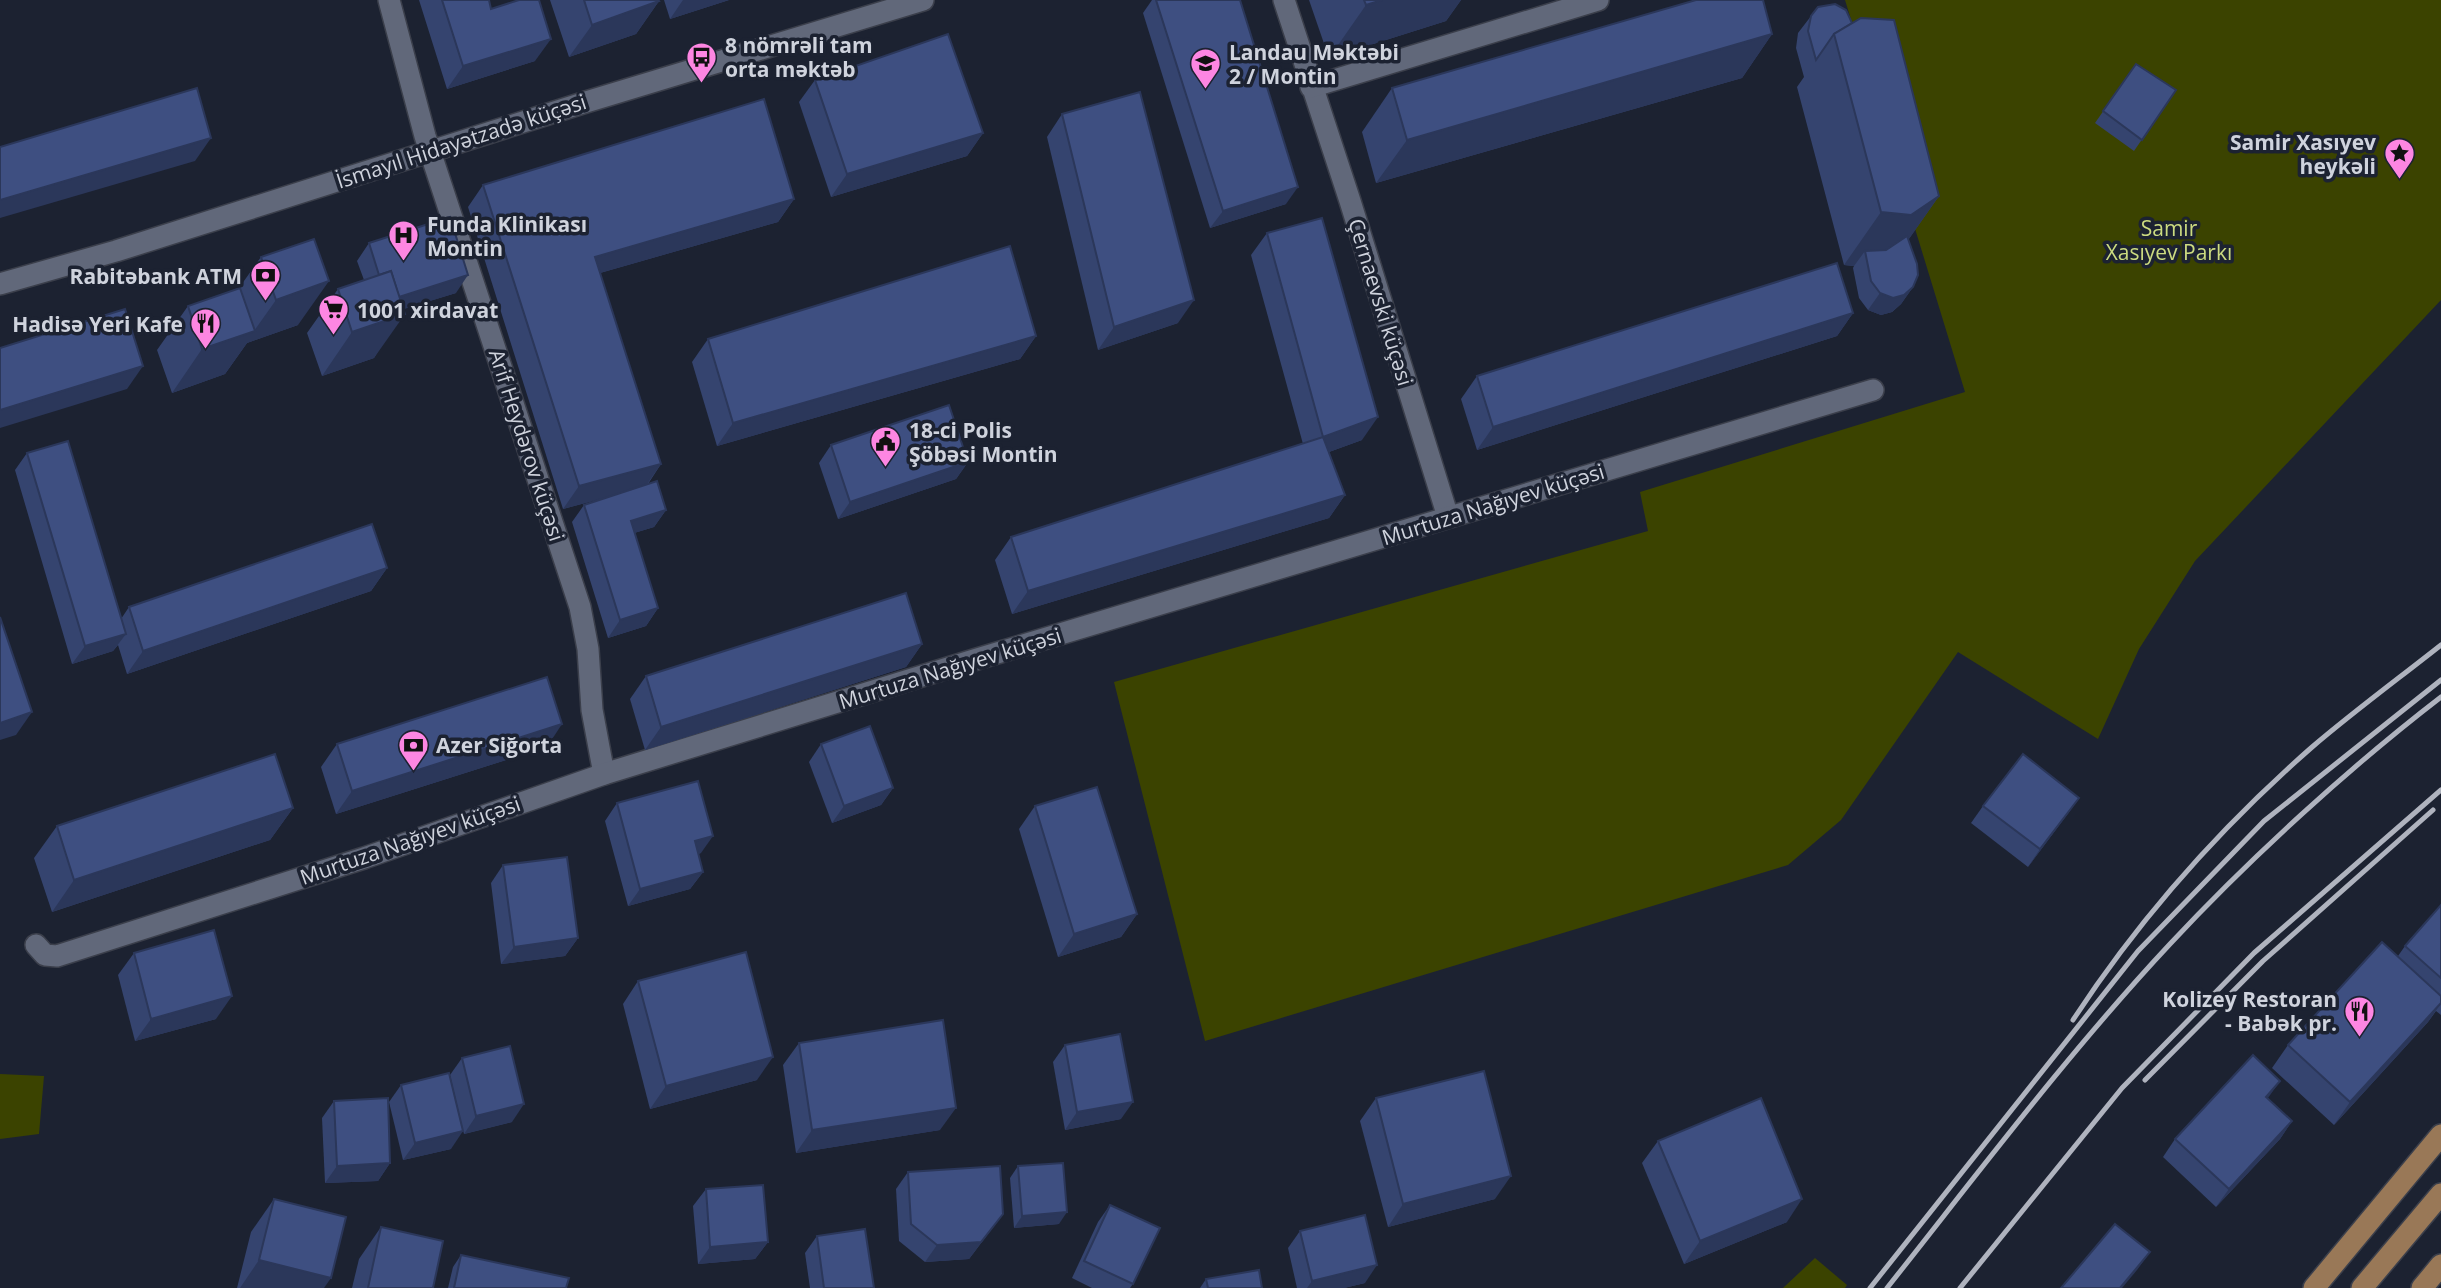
<svg xmlns="http://www.w3.org/2000/svg" width="2441" height="1288" font-family="'Open Sans',sans-serif">
  <rect width="100%" height="100%" fill="#1c2231"/>
  <g fill="#3b4300">
    <path d="M1845 0H2441V300L2195 561 2139 649 2098 739 1958 652 1841 820 1788 865 1205 1041 1114 682 1648 531 1640 492 1965 392Z"/>
    <path d="M0 1074 44 1076 39 1134 0 1139Z"/>
    <path d="M1815 1258 1847 1285 1845 1288H1783Z"/>
  </g>
  <g fill="none" stroke-linecap="round" stroke-linejoin="round">
    <defs>
      <g id="minor">
        <path d="M389 0 425 136 580 607 588 649 592 710 604 774"/>
        <path d="M1284 0 1350 201 1448 517"/>
        <path d="M1311 87 1598 0"/>
        <path d="M0 284 116 251 586 102 923 0"/>
        <path d="M36 945 45 955 57 956 364 858 604 774 977 659 1873 390"/>
      </g>
      <g id="major">
        <path d="M2314 1288 2441 1135"/>
        <path d="M2362 1288 2441 1194"/>
        <path d="M2422 1288 2441 1265"/>
      </g>
    </defs>
    <use href="#minor" stroke="#3b3f4b" stroke-width="24"/>
    <use href="#major" stroke="#3b3f4b" stroke-width="24"/>
    <use href="#minor" stroke="#61687a" stroke-width="21"/>
    <use href="#major" stroke="#997857" stroke-width="21"/>
    <g stroke="#afb3be" stroke-width="5">
      <path d="M2073 1020C2139 919 2220 828 2311 748 2353 712 2398 679 2441 645"/>
      <path d="M2145 1080 2263 961 2433 810"/>
      <path d="M1870 1288 2138 951 2264 821 2441 680"/>
      <path d="M1887 1288C1979 1172 2069 1052 2170 944 2249 859 2350 767 2441 697"/>
      <path d="M1960 1288 2122 1088 2254 953 2441 790"/>
    </g>
  </g>
  <g fill="#35446f">
    <path d="M419 0H489L491 9 535 61 447 89Z"/>
    <path d="M550 0H658L659 1 636 34 569 57Z"/>
    <path d="M664 0H729L670 19Z"/>
    <path d="M1152 0H1240L1286 204 1210 228 1143 13Z"/>
    <path d="M1309 0H1461L1446 21 1329 58Z"/>
    <path d="M1818 7 1852 23 1939 196 1908 240 1913 287 1901 304 1892 312 1881 315 1868 310 1859 298 1853 268 1854 266 1844 265 1797 87 1804 77 1796 48 1798 33Z"/>
    <path d="M1772 34 1742 78 1376 183 1362 132 1392 88Z"/>
    <path d="M2136 64 2176 90 2134 151 2095 123Z"/>
    <path d="M815 80 983 133 967 156 831 197 799 102Z"/>
    <path d="M1062 114 1178 323 1098 350 1047 137Z"/>
    <path d="M483 185 794 199 778 222 600 273 661 464 648 484 666 510 654 527 634 533 658 608 646 626 608 638 572 522 584 505 600 499 563 509 468 207Z"/>
    <path d="M1267 233 1362 440 1329 452 1345 495 1329 518 1012 614 995 560 1011 537 1303 444 1251 255Z"/>
    <path d="M369 243 456 293 403 309 374 358 322 376 307 333 338 289 364 280 357 261Z"/>
    <path d="M261 257 298 325 247 343 225 374 172 393 157 350 188 306 239 288Z"/>
    <path d="M1853 313 1837 336 1477 450 1461 399 1477 376Z"/>
    <path d="M1036 336 1020 359 717 446 692 362 708 339Z"/>
    <path d="M831 445 968 462 956 479 838 519 819 463Z"/>
    <path d="M27 453 121 619 129 607 387 568 371 591 127 674 118 645 113 651 72 664 15 470Z"/>
    <path d="M922 644 906 667 645 750 630 699 646 676Z"/>
    <path d="M337 744 547 747 336 814 321 767Z"/>
    <path d="M821 744 893 788 881 805 832 823 809 762Z"/>
    <path d="M2079 798 2028 867 1971 823 1983 806Z"/>
    <path d="M617 803 701 853 698 854 703 872 690 889 628 906 605 821Z"/>
    <path d="M1035 806 1137 914 1121 937 1058 957 1019 829Z"/>
    <path d="M293 808 270 840 52 912 34 858 57 826Z"/>
    <path d="M503 865 578 938 565 956 501 964 491 883Z"/>
    <path d="M2441 905V1015L2436 1011 2428 1022 2334 1125 2272 1068 2288 1045 2398 956 2405 946Z"/>
    <path d="M134 953 216 1019 135 1041 118 975Z"/>
    <path d="M638 981 757 1080 650 1109 623 1004Z"/>
    <path d="M799 1043 940 1130 796 1153 783 1065Z"/>
    <path d="M1065 1045 1121 1119 1065 1130 1053 1062Z"/>
    <path d="M462 1058 512 1122 464 1134 450 1075Z"/>
    <path d="M401 1085 451 1149 403 1160 389 1102Z"/>
    <path d="M1376 1098 1495 1199 1388 1227 1360 1121Z"/>
    <path d="M2268 1098 2292 1121 2280 1139 2216 1207 2163 1157 2175 1139Z"/>
    <path d="M334 1101 390 1163 378 1181 325 1183 322 1118Z"/>
    <path d="M1658 1141 1787 1222 1684 1264 1642 1163Z"/>
    <path d="M1018 1166 1059 1224 1014 1228 1010 1178Z"/>
    <path d="M908 1172 1003 1214 969 1259 925 1262 899 1241 896 1189Z"/>
    <path d="M706 1189 768 1242 755 1259 698 1264 693 1206Z"/>
    <path d="M274 1199 324 1288H237L251 1232Z"/>
    <path d="M1110 1205 1133 1284 1130 1288H1092L1072 1278 1098 1222Z"/>
    <path d="M381 1227 433 1288H352L359 1259Z"/>
    <path d="M1300 1231 1365 1283 1344 1288H1297L1288 1248Z"/>
    <path d="M817 1236 874 1288H810L805 1253Z"/>
    <path d="M461 1255 566 1288H448L453 1267Z"/>
    <path d="M1206 1279 1262 1288H1200Z"/>
  </g>
  <g fill="#2b375a">
    <path d="M683 0H729L670 19Z"/>
    <path d="M1382 0H1461L1446 21 1329 58 1366 5Z"/>
    <path d="M659 1 636 34 569 57 592 25Z"/>
    <path d="M1772 34 1742 78 1376 183 1407 140Z"/>
    <path d="M551 39 535 61 447 89 463 66Z"/>
    <path d="M983 133 967 156 831 197 847 174Z"/>
    <path d="M211 138 195 161 0 218V200Z"/>
    <path d="M1298 187 1286 204 1210 228 1223 211Z"/>
    <path d="M1939 196 1902 249 1868 267 1865 251 1854 266 1844 265 1881 212Z"/>
    <path d="M794 199 778 222 579 279 595 257Z"/>
    <path d="M468 275 456 293 375 318 388 301Z"/>
    <path d="M329 281 298 325 247 343 225 374 172 393 202 349 254 331 276 300Z"/>
    <path d="M1913 287 1901 304 1892 312 1881 315 1868 310 1880 293Z"/>
    <path d="M1194 300 1178 323 1098 350 1114 327Z"/>
    <path d="M1853 313 1837 336 1477 450 1493 427Z"/>
    <path d="M405 314 374 358 322 376 352 332Z"/>
    <path d="M1036 336 1020 359 717 446 733 423Z"/>
    <path d="M143 366 127 389 0 428V410Z"/>
    <path d="M1378 417 1362 440 1307 460 1323 437Z"/>
    <path d="M968 462 956 479 838 519 850 502Z"/>
    <path d="M661 464 645 487 563 509 579 486Z"/>
    <path d="M1345 495 1329 518 1012 614 1028 591Z"/>
    <path d="M666 510 654 527 618 538 631 521Z"/>
    <path d="M387 568 371 591 127 674 143 651Z"/>
    <path d="M658 608 646 626 608 638 620 620Z"/>
    <path d="M126 634 113 651 72 664 85 646Z"/>
    <path d="M922 644 906 667 645 750 661 727Z"/>
    <path d="M32 712 16 735 0 740V723Z"/>
    <path d="M562 724 547 747 336 814 352 791Z"/>
    <path d="M893 788 881 805 832 823 844 806Z"/>
    <path d="M2079 798 2067 815 2028 867 2040 849Z"/>
    <path d="M293 808 270 840 52 912 74 880Z"/>
    <path d="M713 836 701 853 682 858 695 841Z"/>
    <path d="M703 872 690 889 628 906 640 889Z"/>
    <path d="M1137 914 1121 937 1058 957 1074 934Z"/>
    <path d="M578 938 565 956 501 964 514 947Z"/>
    <path d="M232 996 216 1019 135 1041 151 1019Z"/>
    <path d="M2441 1003 2428 1022 2334 1125 2350 1102Z"/>
    <path d="M773 1057 757 1080 650 1109 666 1086Z"/>
    <path d="M2280 1081 2268 1098 2266 1097Z"/>
    <path d="M1133 1102 1121 1119 1065 1130 1077 1112Z"/>
    <path d="M524 1104 512 1122 464 1134 476 1116Z"/>
    <path d="M956 1108 940 1130 796 1153 812 1130Z"/>
    <path d="M2292 1121 2280 1139 2216 1207 2229 1189Z"/>
    <path d="M463 1131 451 1149 403 1160 415 1143Z"/>
    <path d="M390 1163 378 1181 325 1183 337 1166Z"/>
    <path d="M1511 1176 1495 1199 1388 1227 1403 1204Z"/>
    <path d="M1802 1199 1787 1222 1684 1264 1700 1241Z"/>
    <path d="M1067 1212 1059 1224 1014 1228 1022 1216Z"/>
    <path d="M1003 1214 969 1259 925 1262 937 1245Z"/>
    <path d="M768 1242 755 1259 698 1264 710 1247Z"/>
    <path d="M2150 1252 2137 1270 2122 1288H2120Z"/>
    <path d="M259 1260 331 1278 324 1288H240Z"/>
    <path d="M1377 1265 1365 1283 1344 1288H1307L1312 1281Z"/>
  </g>
  <g fill="#3e4f81" stroke="#2b375a" stroke-width="2">
    <path d="M442 0H489L491 9 519 0H539L551 39 463 66Z"/>
    <path d="M584 0H658L659 1 592 25Z"/>
    <path d="M1156 0H1240L1298 187 1223 211Z"/>
    <path d="M1364 0H1382L1366 5Z"/>
    <path d="M1696 0H1763L1772 34 1407 140 1392 88Z"/>
    <path d="M1835 4 1846 10 1852 23 1834 34 1816 60 1808 31 1811 16 1818 7Z"/>
    <path d="M1861 18 1894 20 1939 196 1911 215 1881 212 1834 34Z"/>
    <path d="M948 34 983 133 847 174 815 80Z"/>
    <path d="M2136 64 2176 90 2142 140 2103 111Z"/>
    <path d="M197 88 211 138 0 200V147Z"/>
    <path d="M1140 92 1194 300 1114 327 1062 114Z"/>
    <path d="M764 99 794 199 595 257 661 464 579 486 483 185Z"/>
    <path d="M450 217 468 275 399 297 391 271 379 275 369 243Z"/>
    <path d="M1322 218 1378 417 1323 437 1267 233Z"/>
    <path d="M1907 236 1917 264 1918 275 1913 287 1904 295 1893 298 1880 293 1871 281 1865 251 1886 250Z"/>
    <path d="M314 239 329 281 276 300 261 257Z"/>
    <path d="M1010 246 1036 336 733 423 708 339Z"/>
    <path d="M1837 263 1853 313 1493 427 1477 376Z"/>
    <path d="M391 271 405 314 352 332 338 289Z"/>
    <path d="M240 288 255 331 202 349 188 306Z"/>
    <path d="M125 309 143 366 0 410V348Z"/>
    <path d="M949 405 968 462 850 502 831 445Z"/>
    <path d="M1323 437 1345 495 1028 591 1011 537Z"/>
    <path d="M68 441 126 634 85 646 27 453Z"/>
    <path d="M657 481 666 510 631 521 658 608 620 620 584 505Z"/>
    <path d="M372 524 387 568 143 651 129 607Z"/>
    <path d="M906 593 922 644 661 727 646 676Z"/>
    <path d="M0 617 32 712 0 723Z"/>
    <path d="M547 677 562 724 352 791 337 744Z"/>
    <path d="M870 726 893 788 844 806 821 744Z"/>
    <path d="M275 754 293 808 74 880 57 826Z"/>
    <path d="M2023 754 2079 798 2040 849 1983 806Z"/>
    <path d="M698 781 713 836 695 841 703 872 640 889 617 803Z"/>
    <path d="M1097 787 1137 914 1074 934 1035 806Z"/>
    <path d="M567 857 578 938 514 947 503 865Z"/>
    <path d="M2441 905V978L2405 946Z"/>
    <path d="M214 930 232 996 151 1019 134 953Z"/>
    <path d="M2382 942 2441 996V1003L2350 1102 2288 1045Z"/>
    <path d="M746 952 773 1057 666 1086 638 981Z"/>
    <path d="M943 1020 956 1108 812 1130 799 1043Z"/>
    <path d="M1120 1034 1133 1102 1077 1112 1065 1045Z"/>
    <path d="M510 1046 524 1104 476 1116 462 1058Z"/>
    <path d="M2253 1055 2280 1081 2266 1097 2292 1121 2229 1189 2175 1139Z"/>
    <path d="M1484 1071 1511 1176 1403 1204 1376 1098Z"/>
    <path d="M449 1073 463 1131 415 1143 401 1085Z"/>
    <path d="M388 1098 390 1163 337 1166 334 1101Z"/>
    <path d="M1761 1098 1802 1199 1700 1241 1658 1141Z"/>
    <path d="M1063 1163 1067 1212 1022 1216 1018 1166Z"/>
    <path d="M1000 1166 1003 1214 981 1242 937 1245 911 1224 908 1172Z"/>
    <path d="M763 1185 768 1242 710 1247 706 1189Z"/>
    <path d="M274 1199 346 1217 331 1278 259 1260Z"/>
    <path d="M1110 1205 1160 1228 1133 1284 1084 1261Z"/>
    <path d="M1365 1215 1377 1265 1312 1281 1300 1231Z"/>
    <path d="M2115 1224 2150 1252 2120 1288H2061Z"/>
    <path d="M381 1227 443 1241 433 1288H368Z"/>
    <path d="M865 1229 874 1288H824L817 1236Z"/>
    <path d="M461 1255 569 1278 566 1288H454Z"/>
    <path d="M1259 1270 1262 1288H1208L1206 1279Z"/>
  </g>
  <defs>
    <symbol id="bus-pin" viewBox="-11 -11 22 30"><path d="M0 17L-7.5 6A9.5 9.5 0 1 1 7.5 6Z" fill="#fd86e2" stroke="#1c2231"/><path d="M-5-6H5V4H4V6H2V4H-2V6H-4V4H-5ZM-3.5-4V0h7V-4ZM-3.5 1.2v1.5H-2V1.2ZM2 1.2v1.5H3.5V1.2Z" fill="#111"/></symbol>
    <symbol id="school-pin" viewBox="-11 -11 22 30"><path d="M0 17L-7.5 6A9.5 9.5 0 1 1 7.5 6Z" fill="#fd86e2" stroke="#1c2231"/><path d="M0-5L7-2L0 1L-7-2ZM-4 1L0 2.5L4 1V4Q0 6-4 4Z" fill="#111"/></symbol>
    <symbol id="sight-pin" viewBox="-11 -11 22 30"><path d="M0 17L-7.5 6A9.5 9.5 0 1 1 7.5 6Z" fill="#fd86e2" stroke="#1c2231"/><path d="M0-6L1.8-2.2L6-1.7L2.9 1.2L3.7 5.4L0 3.3L-3.7 5.4L-2.9 1.2L-6-1.7L-1.8-2.2Z" fill="#111"/></symbol>
    <symbol id="hospital-pin" viewBox="-11 -11 22 30"><path d="M0 17L-7.5 6A9.5 9.5 0 1 1 7.5 6Z" fill="#fd86e2" stroke="#1c2231"/><path d="M-5-5h3v3.5h4V-5h3V5h-3V1.5h-4V5h-3Z" fill="#111"/></symbol>
    <symbol id="bank-pin" viewBox="-11 -11 22 30"><path d="M0 17L-7.5 6A9.5 9.5 0 1 1 7.5 6Z" fill="#fd86e2" stroke="#1c2231"/><path d="M-6-4H6V4H-6ZM0-2.3a2.3 2.3 0 1 0 0 4.6a2.3 2.3 0 1 0 0-4.6Z" fill="#111"/></symbol>
    <symbol id="supermarket-pin" viewBox="-11 -11 22 30"><path d="M0 17L-7.5 6A9.5 9.5 0 1 1 7.5 6Z" fill="#fd86e2" stroke="#1c2231"/><path d="M-6-5.5h2.5l.6 2H6L4.5 2H-2.5L-4.4-4H-6ZM-1.5 3.2a1.3 1.3 0 1 0 .1 0ZM3 3.2a1.3 1.3 0 1 0 .1 0Z" fill="#111"/></symbol>
    <symbol id="restaurant-pin" viewBox="-11 -11 22 30"><path d="M0 17L-7.5 6A9.5 9.5 0 1 1 7.5 6Z" fill="#fd86e2" stroke="#1c2231"/><path d="M-5-6h1v4h1v-4h1v4h1v-4h1v5L-1.5 .5V6h-2V.5L-5-1ZM5-6V6H3V1.5H1.5Q1.5-4 5-6Z" fill="#111"/></symbol>
    <symbol id="civic-pin" viewBox="-11 -11 22 30"><path d="M0 17L-7.5 6A9.5 9.5 0 1 1 7.5 6Z" fill="#fd86e2" stroke="#1c2231"/><path d="M-.6-6.5H3V-4.5H.6V-3L4-1V1h2V6H-6V1h2V-1L-.6-3ZM-1.2 2.5V6h2.4V2.5Z" fill="#111"/></symbol>
  </defs>
  <g fill-rule="evenodd">
    <use href="#bus-pin" x="684" y="40" width="35" height="47"/>
    <use href="#school-pin" x="1188" y="46" width="35" height="47"/>
    <use href="#sight-pin" x="2382" y="136" width="35" height="47"/>
    <use href="#hospital-pin" x="386" y="218" width="35" height="47"/>
    <use href="#bank-pin" x="248" y="258" width="35" height="47"/>
    <use href="#supermarket-pin" x="316" y="292" width="35" height="47"/>
    <use href="#restaurant-pin" x="188" y="306" width="35" height="47"/>
    <use href="#civic-pin" x="868" y="424" width="35" height="47"/>
    <use href="#bank-pin" x="396" y="728" width="35" height="47"/>
    <use href="#restaurant-pin" x="2342" y="994" width="35" height="47"/>
  </g>
  <g text-anchor="middle" dominant-baseline="central" stroke-width="7" stroke-linejoin="round" paint-order="stroke">
    <g font-size="21" font-weight="bold" fill="#cfd3dd" stroke="#1c2231" text-anchor="start">
      <text x="725" y="45">8 nömrəli tam<tspan x="725" dy="24">orta məktəb</tspan></text>
      <text x="1229" y="52">Landau Məktəbi<tspan x="1229" dy="24">2 / Montin</tspan></text>
      <text x="2376" y="142" text-anchor="end">Samir Xasıyev<tspan x="2376" dy="24">heykəli</tspan></text>
      <text x="427" y="224">Funda Klinikası<tspan x="427" dy="24">Montin</tspan></text>
      <text x="242" y="276" text-anchor="end">Rabitəbank ATM</text>
      <text x="357" y="310">1001 xirdavat</text>
      <text x="183" y="324" text-anchor="end">Hadisə Yeri Kafe</text>
      <text x="909" y="430">18-ci Polis<tspan x="909" dy="24">Şöbəsi Montin</tspan></text>
      <text x="436" y="745">Azer Siğorta</text>
      <text x="2337" y="999" text-anchor="end">Kolizey Restoran<tspan x="2337" dy="24">- Babək pr.</tspan></text>
    </g>
    <g font-size="21" fill="#cfd3dd" stroke="#1c2231">
      <text transform="translate(461 141) rotate(-18)">İsmayıl Hidayətzadə küçəsi</text>
      <text transform="translate(1381 302) rotate(73)">Çernaevski küçəsi</text>
      <text transform="translate(527 445) rotate(72)">Arif Heydərov küçəsi</text>
      <text transform="translate(1493 504) rotate(-17)">Murtuza Nağıyev küçəsi</text>
      <text transform="translate(950 668) rotate(-17)">Murtuza Nağıyev küçəsi</text>
      <text transform="translate(410 840) rotate(-19)">Murtuza Nağıyev küçəsi</text>
    </g>
    <g font-size="21" fill="#ccdb80" stroke="#1c2231">
      <text x="2169" y="228">Samir<tspan x="2169" dy="24">Xasıyev Parkı</tspan></text>
    </g>
  </g>
</svg>
